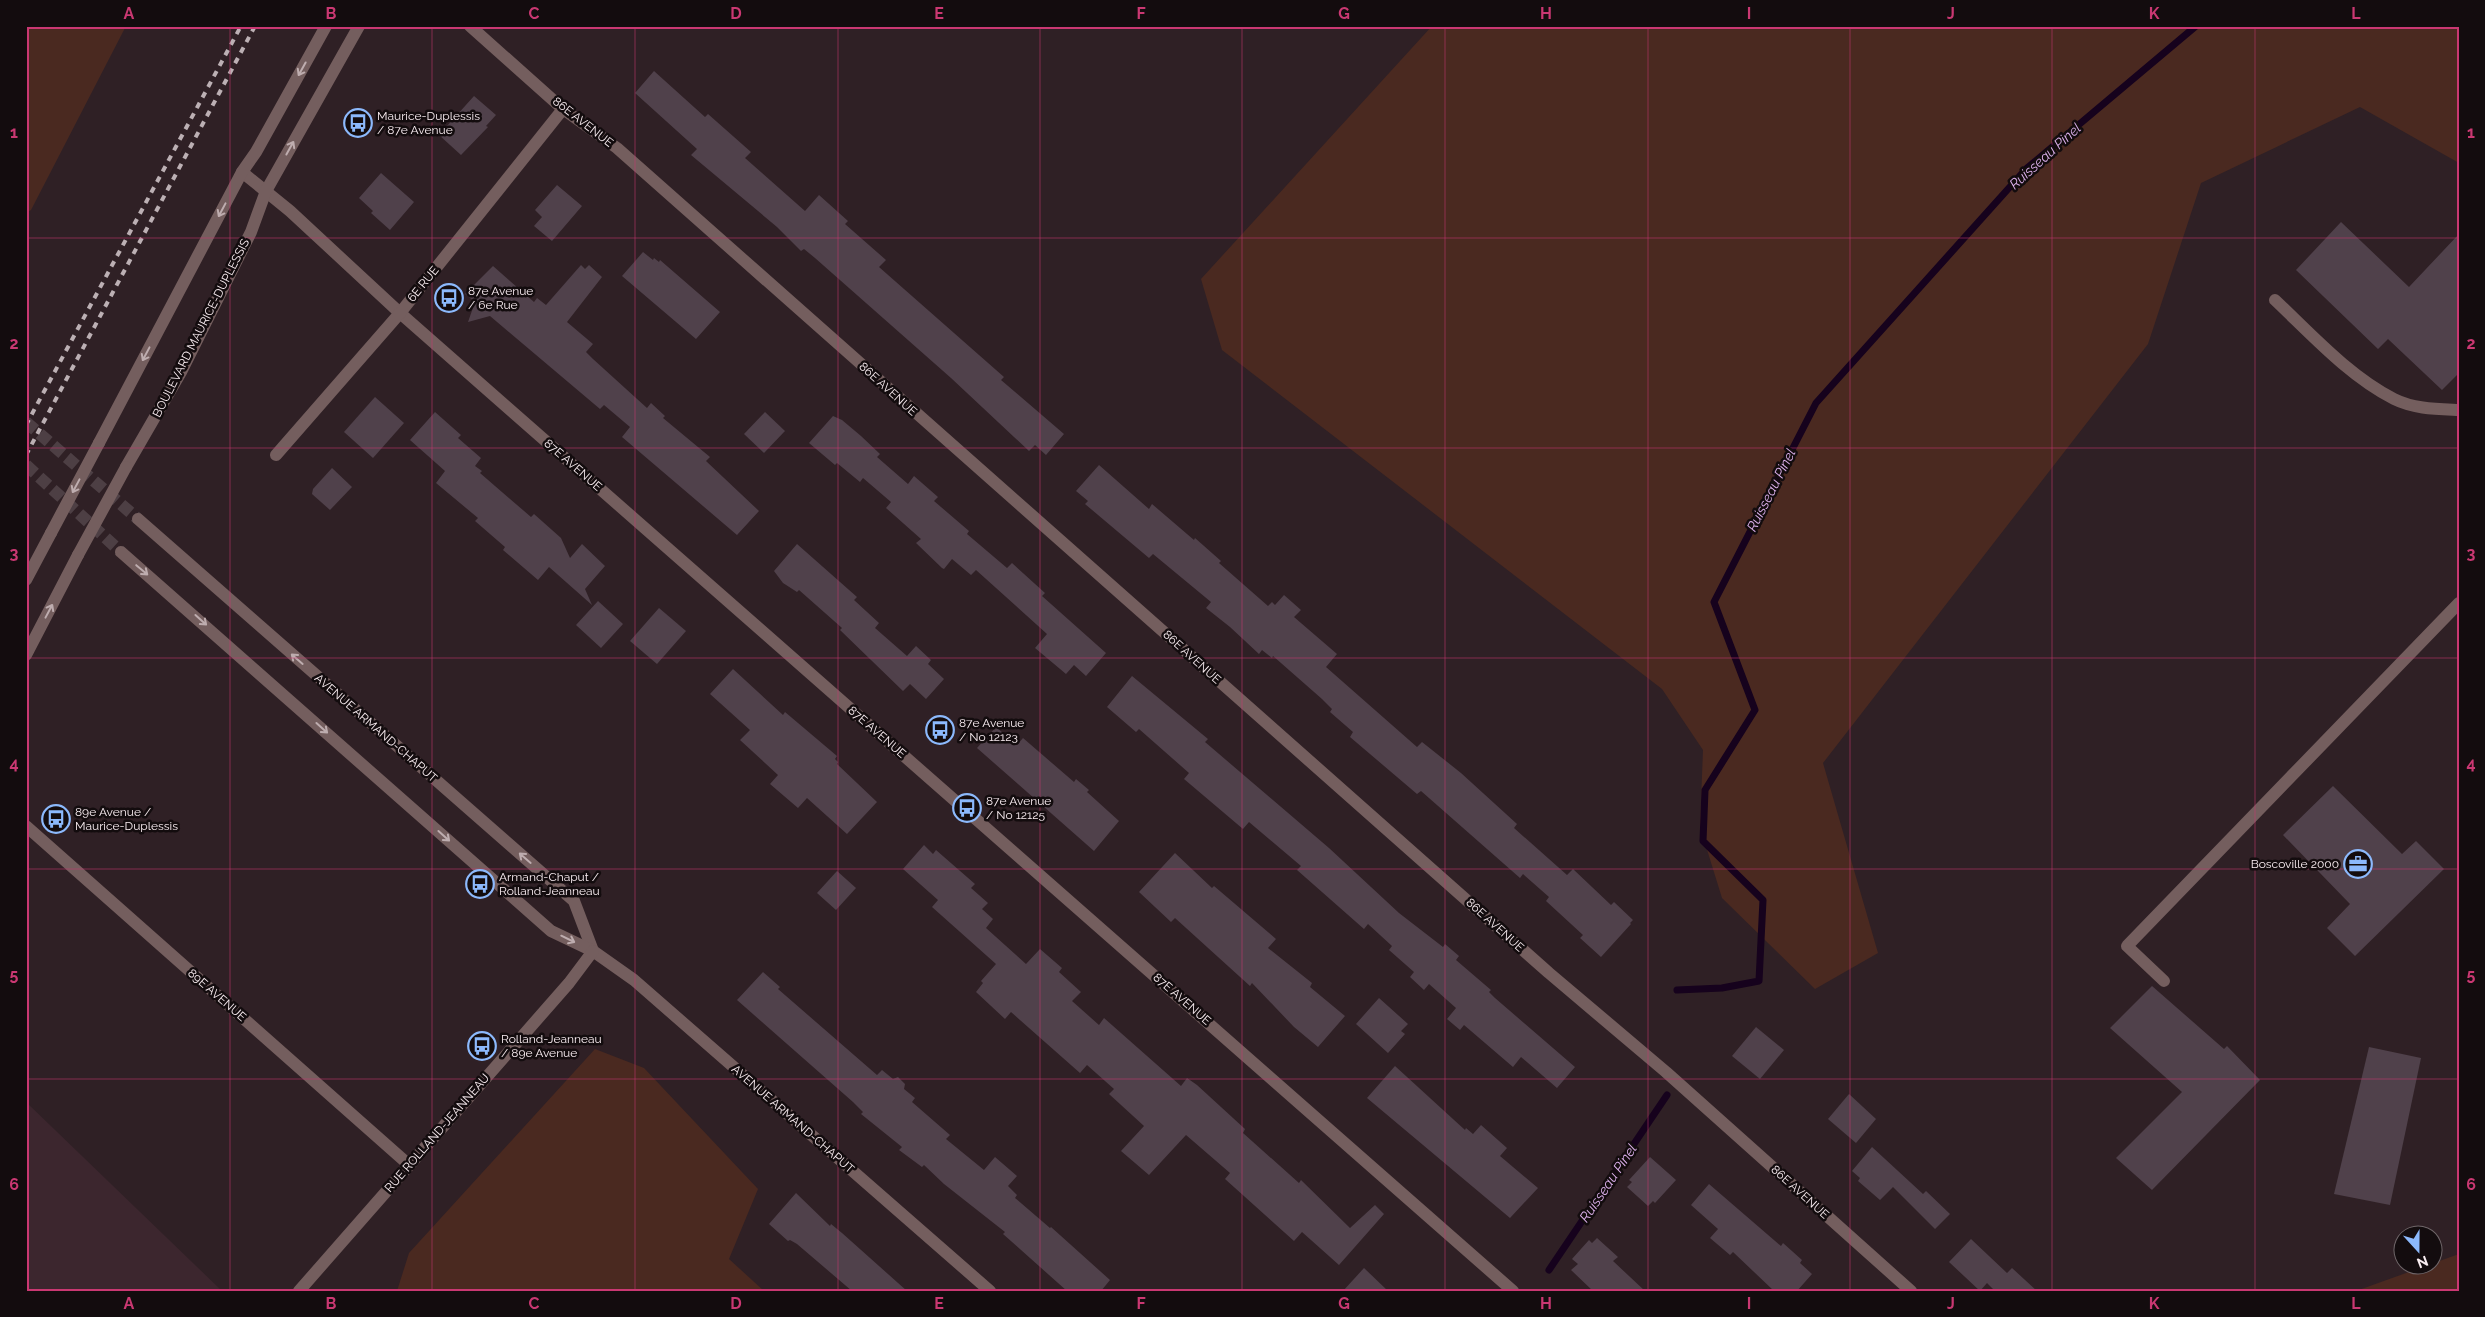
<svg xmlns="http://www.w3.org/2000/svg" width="2485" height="1317" font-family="Raleway,sans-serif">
  <rect width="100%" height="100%" fill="#2f2025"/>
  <path fill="#3c262e" d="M26 1102 222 1291H26Z"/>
  <g fill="#4a2920">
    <path d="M26 26H126L31 210 26 213Z"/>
    <path d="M1432 26H2459V163L2360 107 2201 183 2148 344 1823 763 1878 953 1815 989 1722 898 1700 827 1703 750 1662 689 1222 350 1201 279Z"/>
    <path d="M595 1049 644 1068 758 1189 729 1259 764 1291H397L409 1253Z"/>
    <path d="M2459 1254V1291H2356Z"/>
  </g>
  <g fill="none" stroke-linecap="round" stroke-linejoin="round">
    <g stroke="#16021d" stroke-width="7">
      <path d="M1677 990 1722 988 1759 981 1763 900 1703 841 1705 790 1755 710 1714 602 1816 403 2026 169 2196 26"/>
      <path d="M1549 1270 1667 1095"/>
    </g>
  </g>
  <g fill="#50414b">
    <path d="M654 71 705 117 708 114 751 152 745 158 805 211 819 195 848 221 845 224 886 260 879 267 1004 377 1001 380 1064 434 1046 455 1035 445 1029 451 951 378 815 258 804 249 801 251 777 227 691 155 697 149 635 93Z"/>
    <path d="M474 96 496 115 486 126 488 127 461 155 439 135Z"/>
    <path d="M381 173 414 202 390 230 371 213 373 211 359 198Z"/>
    <path d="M557 185 582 206 552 241 534 226 542 217 535 210Z"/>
    <path d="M2341 222 2409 287 2459 234V373L2442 390 2388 339 2378 349 2296 270Z"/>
    <path d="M643 252 653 260 654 258 659 262 660 260 720 312 696 339 622 276Z"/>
    <path d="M581 265 585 269 589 265 602 277 567 322 593 344 586 352 593 359 647 408 651 403 665 416 663 418 710 457 706 461 759 511 737 535 622 437 630 427 604 405 600 409 490 316 468 322 475 302 465 294 493 266 534 302 537 298 546 305Z"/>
    <path d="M375 397 404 423 373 458 344 432Z"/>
    <path d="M435 412 461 435 458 438 481 458 475 466 482 471 480 473 531 517 534 514 561 538 570 558 582 544 605 566 585 589 592 605 549 567 538 580 503 550 505 547 475 521 478 518 436 483 445 471 410 440Z"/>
    <path d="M765 412 785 431 764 453 744 434Z"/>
    <path d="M833 416 842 420 861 436 880 454 877 457 908 484 914 476 938 497 934 501 969 531 967 534 1007 568 1012 563 1045 593 1042 596 1106 653 1086 676 1074 665 1066 674 1035 648 1047 634 976 570 971 575 952 559 944 569 942 568 916 543 921 539 886 508 891 502 863 478 860 482 837 463 835 465 809 443Z"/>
    <path d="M1099 465 1149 509 1152 504 1194 540 1195 538 1221 561 1219 563 1268 606 1272 602 1275 605 1284 595 1301 610 1294 617 1337 654 1326 667 1417 747 1422 742 1461 773 1517 824 1514 828 1567 875 1573 869 1611 905 1614 902 1633 920 1630 923 1631 924 1601 957 1580 938 1583 935 1546 901 1549 897 1523 874 1520 878 1421 791 1417 794 1350 737 1353 732 1330 712 1332 709 1322 699 1273 656 1272 658 1262 650 1259 654 1230 627 1206 608 1211 602 1153 554 1149 558 1085 504 1088 501 1076 491Z"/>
    <path d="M332 468 352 487 330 510 312 494 313 489Z"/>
    <path d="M797 544 857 597 854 600 879 623 875 628 907 656 916 646 931 660 928 664 944 679 926 699 910 684 903 691 840 630 842 628 799 590 797 592 783 583 774 571Z"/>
    <path d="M598 601 623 624 601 648 576 625Z"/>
    <path d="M659 608 686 631 657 664 630 641Z"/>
    <path d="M733 669 783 715 785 712 837 756 835 759 838 762 837 764 877 802 847 834 807 798 798 808 770 784 778 775 740 740 750 730 710 694Z"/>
    <path d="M1132 676 1208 739 1205 742 1329 848 1399 913 1443 947 1445 944 1459 956 1456 960 1491 990 1489 992 1495 998 1575 1067 1557 1088 1521 1057 1513 1067 1464 1025 1460 1030 1447 1019 1456 1008 1429 984 1424 990 1410 977 1414 972 1389 950 1392 946 1368 924 1364 929 1297 870 1301 866 1249 822 1243 829 1184 779 1189 773 1139 729 1136 732 1107 707Z"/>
    <path d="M996 727 1017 745 1023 738 1074 782 1076 779 1089 790 1087 792 1119 821 1094 851 977 748Z"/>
    <path d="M2333 786 2402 854 2416 841 2444 869 2355 956 2327 928 2350 904 2283 835Z"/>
    <path d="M924 845 933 854 936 850 975 884 971 888 988 903 982 909 993 919 986 928 1026 964 1040 949 1062 968 1059 972 1081 992 1072 1001 1099 1025 1104 1018 1181 1086 1187 1078 1197 1085 1245 1129 1243 1133 1299 1183 1301 1180 1350 1228 1375 1205 1384 1214 1339 1265 1302 1232 1294 1241 1225 1179 1230 1173 1186 1135 1149 1175 1121 1151 1144 1126 1109 1094 1114 1089 1087 1065 1080 1073 1011 1012 1005 1019 976 992 983 983 981 981 996 964 932 907 938 900 903 869Z"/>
    <path d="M1175 853 1212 888 1214 886 1276 939 1268 948 1312 983 1310 987 1345 1016 1318 1047 1294 1027 1252 983 1250 986 1175 918 1171 922 1139 892Z"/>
    <path d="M837 871 856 888 836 910 817 893Z"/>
    <path d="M763 972 780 987 778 989 877 1075 882 1070 893 1079 898 1077 905 1084 904 1089 915 1098 912 1102 950 1135 946 1139 984 1170 995 1157 1017 1176 1008 1186 1017 1195 1015 1198 1050 1228 1051 1227 1110 1280 1101 1291H1067L1003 1234 1005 1232 944 1184 924 1165 922 1167 899 1150 902 1147 861 1114 863 1112 853 1102 737 1000Z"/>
    <path d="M2152 986 2224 1049 2227 1046 2260 1080 2152 1190 2116 1158 2182 1092 2110 1028Z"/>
    <path d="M1379 998 1408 1024 1401 1031 1405 1034 1388 1053 1356 1024Z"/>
    <path d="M1756 1027 1784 1050 1760 1079 1732 1056Z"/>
    <path d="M2369 1047 2421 1058 2390 1205 2334 1194Z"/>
    <path d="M1395 1066 1465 1130 1466 1128 1473 1134 1481 1125 1507 1148 1500 1156 1538 1188 1510 1218 1367 1098Z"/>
    <path d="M1849 1094 1876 1119 1856 1143 1828 1119Z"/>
    <path d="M1872 1147 1923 1194 1926 1191 1950 1214 1935 1229 1893 1187 1880 1200 1858 1181 1860 1178 1852 1171Z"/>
    <path d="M1650 1157 1676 1180 1655 1203 1653 1201 1648 1206 1627 1187 1632 1182 1629 1180Z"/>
    <path d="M1709 1184 1781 1246 1783 1243 1802 1260 1800 1263 1812 1274 1797 1291H1774L1733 1252 1730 1255 1710 1238 1718 1229 1691 1205Z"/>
    <path d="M796 1193 830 1226 831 1224 842 1233 907 1291H852L797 1244 790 1240 788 1241 769 1224Z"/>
    <path d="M1597 1238 1618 1257 1613 1261 1645 1291H1593L1571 1270 1578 1264 1572 1259 1589 1240 1592 1243Z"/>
    <path d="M1971 1239 2007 1273 2012 1268 2037 1291H1991L1993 1289 1987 1283 1980 1291 1949 1262Z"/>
    <path d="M1364 1268 1388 1291H1343Z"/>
  </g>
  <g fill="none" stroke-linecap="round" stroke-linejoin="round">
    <g stroke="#4d3f44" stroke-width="12" stroke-dasharray="12 6" stroke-linecap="butt">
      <path d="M26 422 138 519"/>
      <path d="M26 465 121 552"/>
    </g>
    <g stroke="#745e5e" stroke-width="12">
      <path d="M470 26 563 109 617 148 1549 973 1666 1072 1911 1291"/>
      <path d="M242 172 290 211 400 313 1513 1291"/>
      <path d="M2275 300C2312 335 2349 376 2394 399 2414 409 2437 409 2459 410"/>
      <path d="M99 443 242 172 256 152 326 26"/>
      <path d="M276 455 400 313 563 109"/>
      <path d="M126 467 181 372 251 232 266 191 359 26"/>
      <path d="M138 519 574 901 593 951"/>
      <path d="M121 552 551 931 593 951 634 980 990 1291"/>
      <path d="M26 580 51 533"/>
      <path d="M26 655 78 555"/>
      <path d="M26 826 408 1164"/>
      <path d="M2164 981 2127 946 2459 603"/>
      <path d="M299 1291 569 983 593 951"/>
    </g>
    <g stroke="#bcb0b4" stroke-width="4" stroke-dasharray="6 6" stroke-linecap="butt">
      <path d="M26 425 241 26"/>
      <path d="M26 455 255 26"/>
    </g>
    <g stroke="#745e5e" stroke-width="12">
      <path d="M51 533 99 443"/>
      <path d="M78 555 126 467"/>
    </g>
  </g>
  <defs><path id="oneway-shaft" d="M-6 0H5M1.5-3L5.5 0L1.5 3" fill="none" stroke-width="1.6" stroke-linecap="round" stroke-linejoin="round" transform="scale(1.25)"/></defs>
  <g stroke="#beadaf">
    <use href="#oneway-shaft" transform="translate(302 69) rotate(119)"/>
    <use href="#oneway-shaft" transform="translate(290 148) rotate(-61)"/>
    <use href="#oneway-shaft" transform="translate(222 210) rotate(118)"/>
    <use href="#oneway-shaft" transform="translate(146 354) rotate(118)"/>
    <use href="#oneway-shaft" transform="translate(76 486) rotate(118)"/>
    <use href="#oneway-shaft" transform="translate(142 570) rotate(40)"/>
    <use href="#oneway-shaft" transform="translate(49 611) rotate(-62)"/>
    <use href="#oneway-shaft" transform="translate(201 620) rotate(42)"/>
    <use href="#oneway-shaft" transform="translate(297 659) rotate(-139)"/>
    <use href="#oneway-shaft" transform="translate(322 728) rotate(42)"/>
    <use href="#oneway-shaft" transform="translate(444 836) rotate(42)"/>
    <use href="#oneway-shaft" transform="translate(525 858) rotate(-139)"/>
    <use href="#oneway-shaft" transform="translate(568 939) rotate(26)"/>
  </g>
  <path fill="none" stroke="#ca3872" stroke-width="1" stroke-opacity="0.55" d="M230 26V1291M432 26V1291M635 26V1291M838 26V1291M1040 26V1291M1242 26V1291M1445 26V1291M1648 26V1291M1850 26V1291M2052 26V1291M2255 26V1291M26 238H2459M26 448H2459M26 658H2459M26 869H2459M26 1079H2459"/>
  <defs>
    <symbol id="bus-ring" viewBox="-11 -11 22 22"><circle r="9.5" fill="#130c0e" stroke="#8cb9fc" stroke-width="1.5"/><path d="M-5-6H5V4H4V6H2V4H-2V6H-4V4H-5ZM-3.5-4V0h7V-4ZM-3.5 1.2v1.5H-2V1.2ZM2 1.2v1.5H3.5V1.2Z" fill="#8cb9fc"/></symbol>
    <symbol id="office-ring" viewBox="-11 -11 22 22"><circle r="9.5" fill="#130c0e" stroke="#8cb9fc" stroke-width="1.5"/><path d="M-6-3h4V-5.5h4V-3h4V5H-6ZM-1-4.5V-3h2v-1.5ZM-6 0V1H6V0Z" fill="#8cb9fc"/></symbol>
  </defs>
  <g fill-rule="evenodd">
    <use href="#bus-ring" x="342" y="107" width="32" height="32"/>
    <use href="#bus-ring" x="433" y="282" width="32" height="32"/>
    <use href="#bus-ring" x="924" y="714" width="32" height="32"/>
    <use href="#bus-ring" x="951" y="792" width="32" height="32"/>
    <use href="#bus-ring" x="40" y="803" width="32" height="32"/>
    <use href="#office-ring" x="2342" y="848" width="32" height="32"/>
    <use href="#bus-ring" x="464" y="868" width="32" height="32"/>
    <use href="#bus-ring" x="466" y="1030" width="32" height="32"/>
  </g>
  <g text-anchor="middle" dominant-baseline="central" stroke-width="5" stroke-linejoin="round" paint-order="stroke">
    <g font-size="12" fill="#faeef2" stroke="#130c0e" text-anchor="start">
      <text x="377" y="116">Maurice-Duplessis<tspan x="377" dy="14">/ 87e Avenue</tspan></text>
      <text x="468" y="291">87e Avenue<tspan x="468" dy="14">/ 6e Rue</tspan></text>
      <text x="959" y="723">87e Avenue<tspan x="959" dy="14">/ No 12123</tspan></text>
      <text x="986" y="801">87e Avenue<tspan x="986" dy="14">/ No 12125</tspan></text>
      <text x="75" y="812">89e Avenue /<tspan x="75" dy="14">Maurice-Duplessis</tspan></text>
      <text x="2339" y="864" text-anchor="end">Boscoville 2000</text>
      <text x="499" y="877">Armand-Chaput /<tspan x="499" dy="14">Rolland-Jeanneau</tspan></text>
      <text x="501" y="1039">Rolland-Jeanneau<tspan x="501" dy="14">/ 89e Avenue</tspan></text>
    </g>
    <g font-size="12" fill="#faeef2" stroke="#130c0e">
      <text transform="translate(583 122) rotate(38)">86E AVENUE</text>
      <text transform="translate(423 284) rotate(-51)">6E RUE</text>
      <text transform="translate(201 328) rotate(-63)">BOULEVARD MAURICE-DUPLESSIS</text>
      <text transform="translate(888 389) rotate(42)">86E AVENUE</text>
      <text transform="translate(573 465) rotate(41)">87E AVENUE</text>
      <text transform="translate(1192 657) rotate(42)">86E AVENUE</text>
      <text transform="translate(376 728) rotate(41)">AVENUE ARMAND-CHAPUT</text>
      <text transform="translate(877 732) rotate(41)">87E AVENUE</text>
      <text transform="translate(1495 925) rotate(42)">86E AVENUE</text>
      <text transform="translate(217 995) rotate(41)">89E AVENUE</text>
      <text transform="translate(1182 999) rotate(41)">87E AVENUE</text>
      <text transform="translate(793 1119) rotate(41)">AVENUE ARMAND-CHAPUT</text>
      <text transform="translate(437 1133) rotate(-49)">RUE ROLLAND-JEANNEAU</text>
      <text transform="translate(1800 1192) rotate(42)">86E AVENUE</text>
    </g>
    <g font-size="14" font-style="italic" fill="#ddb1ed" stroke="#130c0e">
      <text transform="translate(2045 156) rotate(-42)">Ruisseau Pinel</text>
      <text transform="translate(1771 490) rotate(-63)">Ruisseau Pinel</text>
      <text transform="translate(1608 1183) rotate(-56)">Ruisseau Pinel</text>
    </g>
  </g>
  <rect width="2485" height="1317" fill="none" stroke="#130c0e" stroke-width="55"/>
  <g transform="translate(2418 1250) rotate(159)"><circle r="24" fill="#130c0e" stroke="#6f6669"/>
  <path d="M0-4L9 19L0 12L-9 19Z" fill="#8cb9fc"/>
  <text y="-8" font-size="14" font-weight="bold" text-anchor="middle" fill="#faeef2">N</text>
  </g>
  <rect x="28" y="28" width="2430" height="1262" fill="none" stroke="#ca3872" stroke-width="2"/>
  <g font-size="16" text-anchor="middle" font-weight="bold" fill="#ca3872">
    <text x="129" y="19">A</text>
    <text x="331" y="19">B</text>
    <text x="534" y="19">C</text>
    <text x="736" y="19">D</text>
    <text x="939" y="19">E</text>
    <text x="1141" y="19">F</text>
    <text x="1344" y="19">G</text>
    <text x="1546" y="19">H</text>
    <text x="1749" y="19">I</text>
    <text x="1951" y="19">J</text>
    <text x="2154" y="19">K</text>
    <text x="2356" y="19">L</text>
    <text x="14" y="138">1</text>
    <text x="2471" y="138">1</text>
    <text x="14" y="349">2</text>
    <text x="2471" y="349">2</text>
    <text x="14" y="559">3</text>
    <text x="2471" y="559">3</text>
    <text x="14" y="769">4</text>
    <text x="2471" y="769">4</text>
    <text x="14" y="980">5</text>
    <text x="2471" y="980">5</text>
    <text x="14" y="1190">6</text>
    <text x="2471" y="1190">6</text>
    <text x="129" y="1309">A</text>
    <text x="331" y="1309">B</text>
    <text x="534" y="1309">C</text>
    <text x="736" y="1309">D</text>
    <text x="939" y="1309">E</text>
    <text x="1141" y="1309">F</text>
    <text x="1344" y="1309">G</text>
    <text x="1546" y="1309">H</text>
    <text x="1749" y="1309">I</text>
    <text x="1951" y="1309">J</text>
    <text x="2154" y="1309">K</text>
    <text x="2356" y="1309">L</text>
  </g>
</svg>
